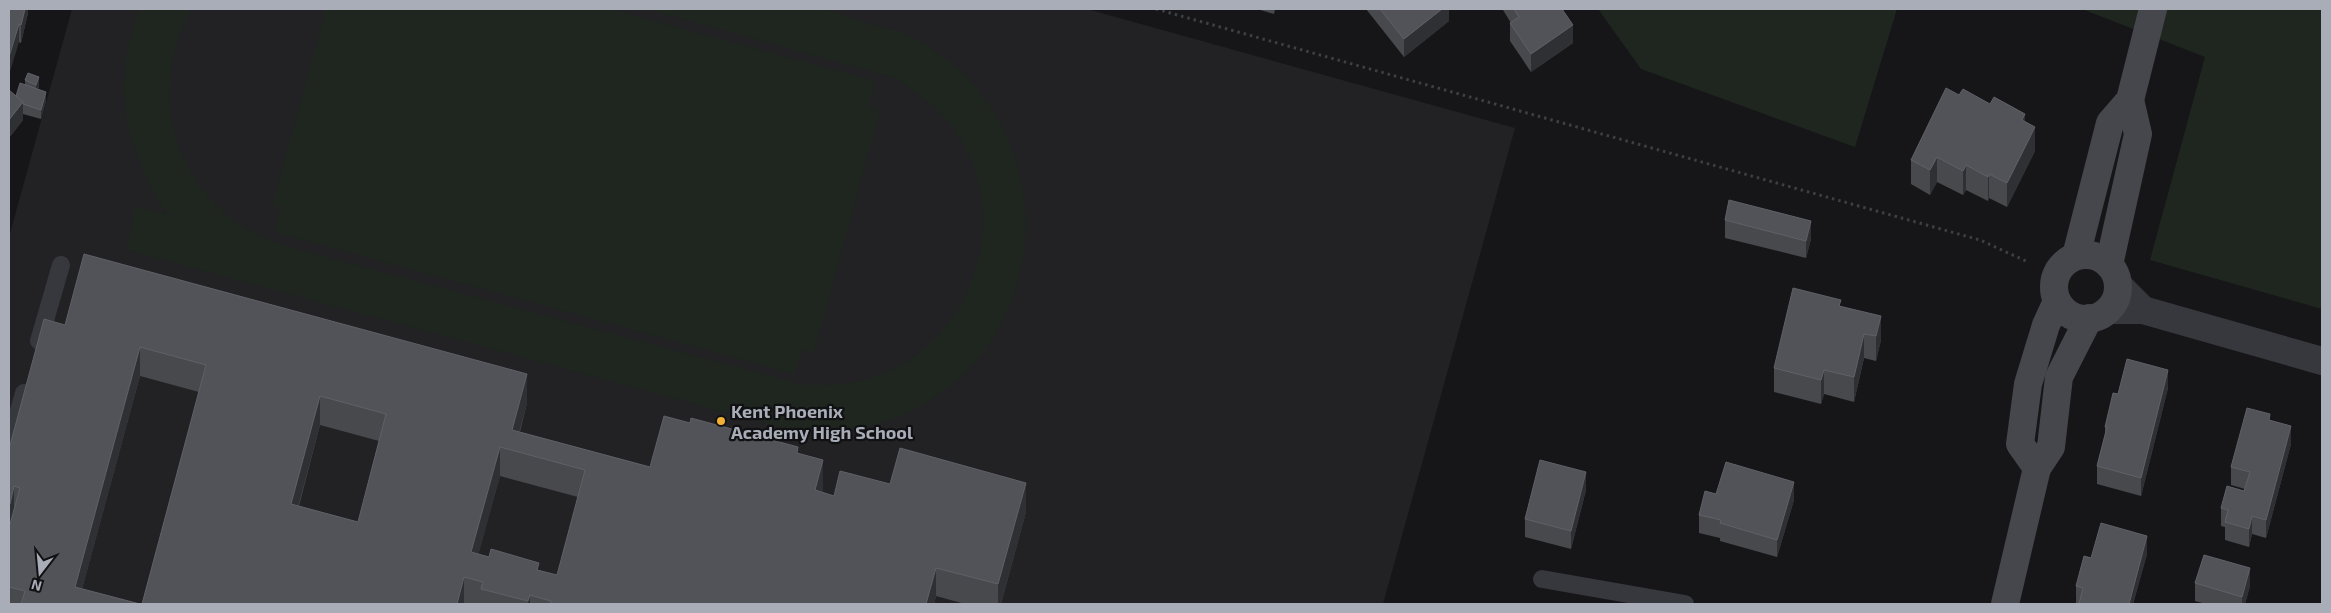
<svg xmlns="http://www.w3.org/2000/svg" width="2331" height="613" font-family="'Exo 2',sans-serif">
  <rect width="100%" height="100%" fill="#161618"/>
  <path fill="#222225" d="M72 9H1087L1515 128 1383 604H9V237Z"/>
  <g fill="#1e261f">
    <path d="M140 9H191C153 83 165 164 231 218 247 231 266 238 285 246L804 385C824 385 844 385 864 380 966 352 1014 230 961 140 945 113 921 95 895 78L647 9C687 9 727 9 767 9 784 9 803 6 819 9 837 12 855 19 872 24 884 28 898 30 909 36 1073 117 1062 358 889 420 857 432 824 432 791 430L127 250 135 207 167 214C124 146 110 87 140 9Z"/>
    <path d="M326 9H610L875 81 868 108 880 111 814 353 802 350 795 374 274 232 281 208 272 205Z"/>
    <path d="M1598 9H1897L1855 147 1641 69Z"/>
    <path d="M2082 9H2322V309L2150 260 2205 57Z"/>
  </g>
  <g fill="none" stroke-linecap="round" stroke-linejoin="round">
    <path stroke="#3d3f44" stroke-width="3" stroke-dasharray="2.5 4" stroke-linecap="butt" d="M1156 9 1980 240 2028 262"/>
    <g stroke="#37383d" stroke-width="18">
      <path d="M39 341 61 265"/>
      <path d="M9 447 24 393"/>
      <path d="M1542 579 1685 604"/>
    </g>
    <g stroke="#37383d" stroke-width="28">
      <path d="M2118 285 2143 310"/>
      <path d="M2108 310H2143L2322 361"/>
    </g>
    <g stroke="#45474d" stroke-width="28">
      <circle cx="2086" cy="287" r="32"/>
      <path d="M2076 256 2110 123 2130 100 2153 9"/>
      <path d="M2109 265 2138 134 2130 100"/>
      <path d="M2037 468 2020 444 2028 384 2046 325 2057 301"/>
      <path d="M2005 604 2037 468 2051 447 2059 377 2089 318"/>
    </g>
  </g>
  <g fill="#47494d" fill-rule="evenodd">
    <path d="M9 9H28V13L21 43 19 42Z"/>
    <path d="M1257 9H1275L1274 14Z"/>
    <path d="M1366 9H1449V21L1404 57Z"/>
    <path d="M1503 9H1562L1573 43 1531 72 1510 41V23H1511L1503 10Z"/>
    <path d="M28 73 39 87 38 89 46 101 41 119 23 114V120L9 138V90L16 96 25 85V80Z"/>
    <path d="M1959 95 2025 122 2035 151 2007 207 1989 198 1988 201 1966 190 1963 195 1937 182 1930 195 1911 184V160Z"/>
    <path d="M1725 220 1811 239 1806 258 1725 238Z"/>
    <path d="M1841 306 1881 340 1876 361 1864 358 1854 402 1824 394 1821 404 1774 392V368Z"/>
    <path d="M65 325 527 403 520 432 650 467 798 453 823 489 822 492 834 496 890 484 1026 512 1001 604H965L936 596 934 604H142L199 392 140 376 82 589 140 604H9V449ZM320 425 379 441 358 522 299 506ZM500 476 578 497 557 575 478 554Z"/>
    <path d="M2168 388 2141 496 2097 484V466L2105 436V427L2118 394Z"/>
    <path d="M2270 420 2291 444 2266 538 2252 534 2249 547 2225 540V527L2221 526V508L2244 491 2245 489 2231 485V467Z"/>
    <path d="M1586 490 1571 549 1525 537V519Z"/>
    <path d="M1716 494 1794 500 1777 557 1720 541V538L1699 533V515Z"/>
    <path d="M2147 554 2133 604H2076V586L2091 558Z"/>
    <path d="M2195 583 2250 586 2245 604H2206L2195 601Z"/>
  </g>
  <g fill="#2f3033">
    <path d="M25 9H28V13L21 43V25Z"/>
    <path d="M1442 9H1449V21L1404 57V39Z"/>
    <path d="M19 24V42L9 75V57Z"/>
    <path d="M1573 25V43L1531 72V54Z"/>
    <path d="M39 77V87L36 94V85Z"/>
    <path d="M46 92V101L41 119V110Z"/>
    <path d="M23 102V120L9 138V120Z"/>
    <path d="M2025 114V138L2022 120Z"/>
    <path d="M2035 127V151L2007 207V183Z"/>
    <path d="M1937 157V182L1930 195V170Z"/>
    <path d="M1966 165V190L1963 195V171Z"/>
    <path d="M1989 174V198L1988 201V177Z"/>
    <path d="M1811 221V239L1806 258V241Z"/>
    <path d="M1881 316V340L1876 361V336Z"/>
    <path d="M1864 334V358L1854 402V377Z"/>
    <path d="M140 347V376L78 604 75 587Z"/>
    <path d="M1824 370V394L1821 404V380Z"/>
    <path d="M2168 370V388L2141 496V478Z"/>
    <path d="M527 374V403L514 451 512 430Z"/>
    <path d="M320 396V425L291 533V504Z"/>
    <path d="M2291 426V444L2266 538V520Z"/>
    <path d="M500 447V476L472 579 471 552Z"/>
    <path d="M823 460V489L815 519V490Z"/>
    <path d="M1586 472V490L1571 549V531Z"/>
    <path d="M1794 482V500L1777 557V540Z"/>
    <path d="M1026 483V512L1001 604H998V584Z"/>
    <path d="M14 486V515L10 532V504Z"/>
    <path d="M2252 516V534L2249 547V529Z"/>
    <path d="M2147 536V554L2133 604H2129Z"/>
    <path d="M936 568V596L934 604H926Z"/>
    <path d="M2250 568V586L2245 604H2242V597Z"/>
    <path d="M464 577V604H457Z"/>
    <path d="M530 595V604H528V601Z"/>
  </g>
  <g fill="#525359" stroke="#5f6168" fill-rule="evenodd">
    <path d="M9 9H25L21 25 19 24 9 57Z"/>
    <path d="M1380 9H1442L1404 39Z"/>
    <path d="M1514 9H1562L1573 25 1531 54 1510 23 1519 17Z"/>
    <path d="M28 73 39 77 36 85 25 80Z"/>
    <path d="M20 83 46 92 41 110 23 104V102L16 96Z"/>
    <path d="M1946 88 1959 95 1963 89 1990 104 1994 97 2025 114 2022 120 2035 127 2007 183 1989 174 1988 177 1966 165 1963 171 1937 157 1930 170 1911 160Z"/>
    <path d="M9 90 23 102 9 120Z"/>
    <path d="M1729 200 1811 221 1806 241 1725 220Z"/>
    <path d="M84 254 527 374 512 430 650 467 664 416 690 423 691 418 798 447 797 453 823 460 815 490 834 496 840 471 890 484 900 448 1026 483 998 584 936 568 926 604H550L551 601 530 595 528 601 481 589 483 582 464 577 457 604H142L206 365 140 347 75 587 140 604H21L25 591 9 587V528L20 488 14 486 10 504 9 503V449L44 319 65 325ZM320 396 386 414 358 522 291 504ZM500 447 585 470 557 575 537 570 539 563 491 549 489 557 471 552Z"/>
    <path d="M1793 288 1841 300 1839 306 1881 316 1876 336 1864 334 1854 377 1824 370 1821 380 1774 368Z"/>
    <path d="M2127 359 2168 370 2141 478 2097 466 2107 427H2105L2113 393 2118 394Z"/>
    <path d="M2247 408 2270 414 2269 420 2291 426 2266 520 2252 516 2249 529 2225 522 2228 510 2221 508 2227 486 2244 491 2250 472 2231 467Z"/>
    <path d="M1540 460 1586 472 1571 531 1525 519Z"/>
    <path d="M1726 462 1794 482 1777 540 1720 523 1721 520 1699 515 1705 491 1716 494Z"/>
    <path d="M2101 523 2147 536 2129 604H2079L2083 588 2076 586 2084 556 2091 558Z"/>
    <path d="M2204 555 2250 568 2242 597 2195 583Z"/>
  </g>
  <circle fill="#f2b134" stroke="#111113" stroke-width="2" cx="721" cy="421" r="5"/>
  <g text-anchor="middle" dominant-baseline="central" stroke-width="4.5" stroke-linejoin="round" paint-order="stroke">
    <g font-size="18" font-weight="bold" fill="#a8adb8" stroke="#111113" text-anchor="start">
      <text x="731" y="411">Kent Phoenix<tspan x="731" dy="21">Academy High School</tspan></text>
    </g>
  </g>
  <rect width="2331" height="613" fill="none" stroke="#a8adb8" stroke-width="20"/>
  <g transform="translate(40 573) rotate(196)" stroke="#111113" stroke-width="4" paint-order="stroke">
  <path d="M0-4L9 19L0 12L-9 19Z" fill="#a8adb8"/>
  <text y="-8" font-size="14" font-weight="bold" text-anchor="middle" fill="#a8adb8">N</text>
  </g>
</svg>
